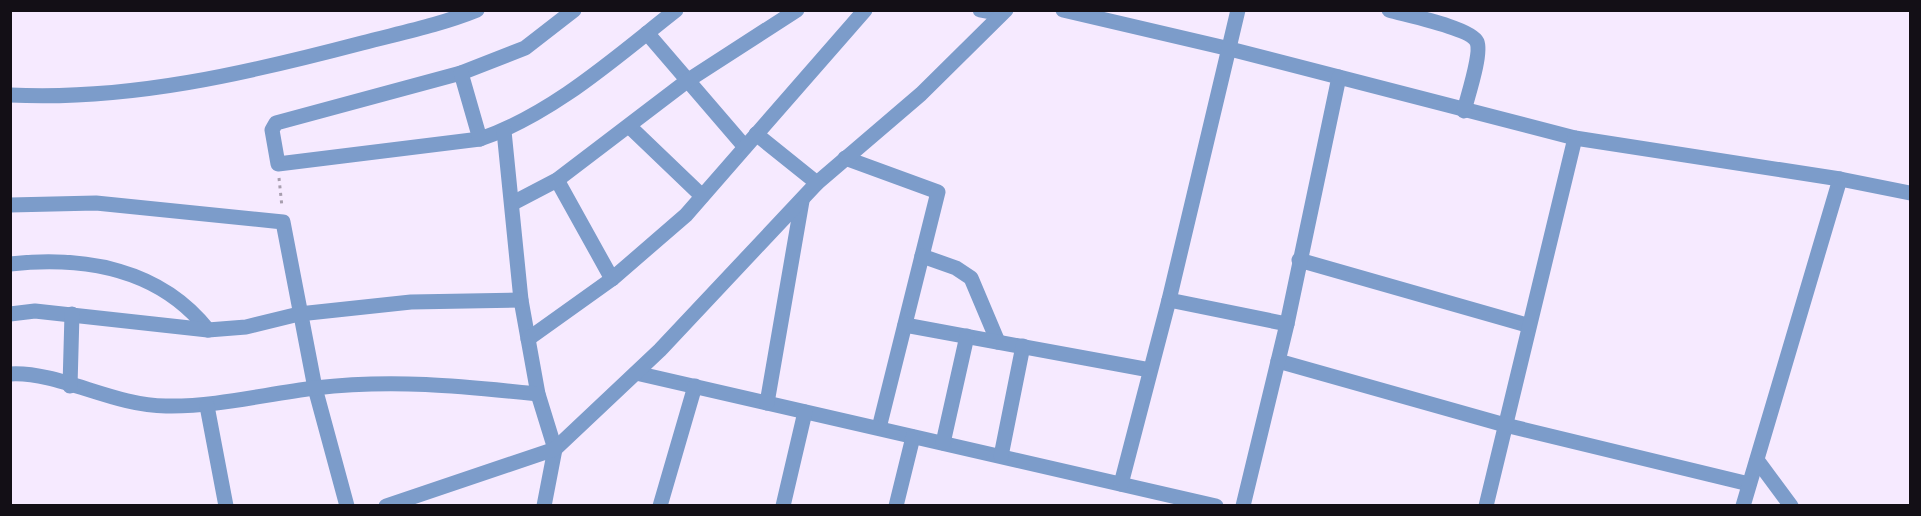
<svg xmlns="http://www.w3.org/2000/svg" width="1921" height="516" font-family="'Noto Sans',sans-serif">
  <rect width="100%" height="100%" fill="#f6eaff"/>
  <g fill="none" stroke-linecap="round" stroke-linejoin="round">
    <path stroke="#a79eae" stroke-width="3" stroke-dasharray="3 4.5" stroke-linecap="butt" d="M279 178 282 207"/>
    <g stroke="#7c9cca" stroke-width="15">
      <path d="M574 10 525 48 461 73 276 123 272 130 278 164 480 139C553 114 616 57 676 10"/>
      <path d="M980 10 1001 14"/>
      <path d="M1063 10 1230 49 1575 138 1840 179 1910 193"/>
      <path d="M1389 10C1406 15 1471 28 1477 42 1482 54 1467 98 1464 111"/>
      <path d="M647 33 745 147"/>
      <path d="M461 73 480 139"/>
      <path d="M10 95C129 101 248 73 362 43 400 33 440 25 477 10"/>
      <path d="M630 127 702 196"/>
      <path d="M504 131 521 300 538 394 555 449 544 506"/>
      <path d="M756 134 817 183"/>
      <path d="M845 158 938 192 879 428"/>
      <path d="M557 180 612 279"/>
      <path d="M513 203 557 180 687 81 797 10"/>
      <path d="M10 205 96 203 283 222 315 388 347 506"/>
      <path d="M922 256 956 268 971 278 998 342"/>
      <path d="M1299 260 1527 325"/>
      <path d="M10 264C85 256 160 269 208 330"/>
      <path d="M1169 300 1287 324"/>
      <path d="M10 314 35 311 208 330 246 327 299 314 411 302 521 300"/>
      <path d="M905 325 1150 370"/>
      <path d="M528 339 612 279 686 215 865 10"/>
      <path d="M1278 361 1505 425 1749 484"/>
      <path d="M636 373 1216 506"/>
      <path d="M10 374C58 371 113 406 166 406 217 407 265 394 315 388 393 379 460 386 538 394"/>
      <path d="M70 386 72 314"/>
      <path d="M767 403 802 201"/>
      <path d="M207 406 226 506"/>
      <path d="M943 443 967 336"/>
      <path d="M1001 456 1023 346"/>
      <path d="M1757 460 1791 506"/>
      <path d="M1121 484 1169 300 1238 10"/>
      <path d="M386 506 555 449 660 350 817 183 921 94 1006 10"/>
      <path d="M660 506 695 386"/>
      <path d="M783 506 805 412"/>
      <path d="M896 506 913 437"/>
      <path d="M1243 506 1287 324 1339 77"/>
      <path d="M1486 506 1575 138"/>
      <path d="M1743 506 1840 179"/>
    </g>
  </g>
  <rect width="1921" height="516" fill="none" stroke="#130f16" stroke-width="24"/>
</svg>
